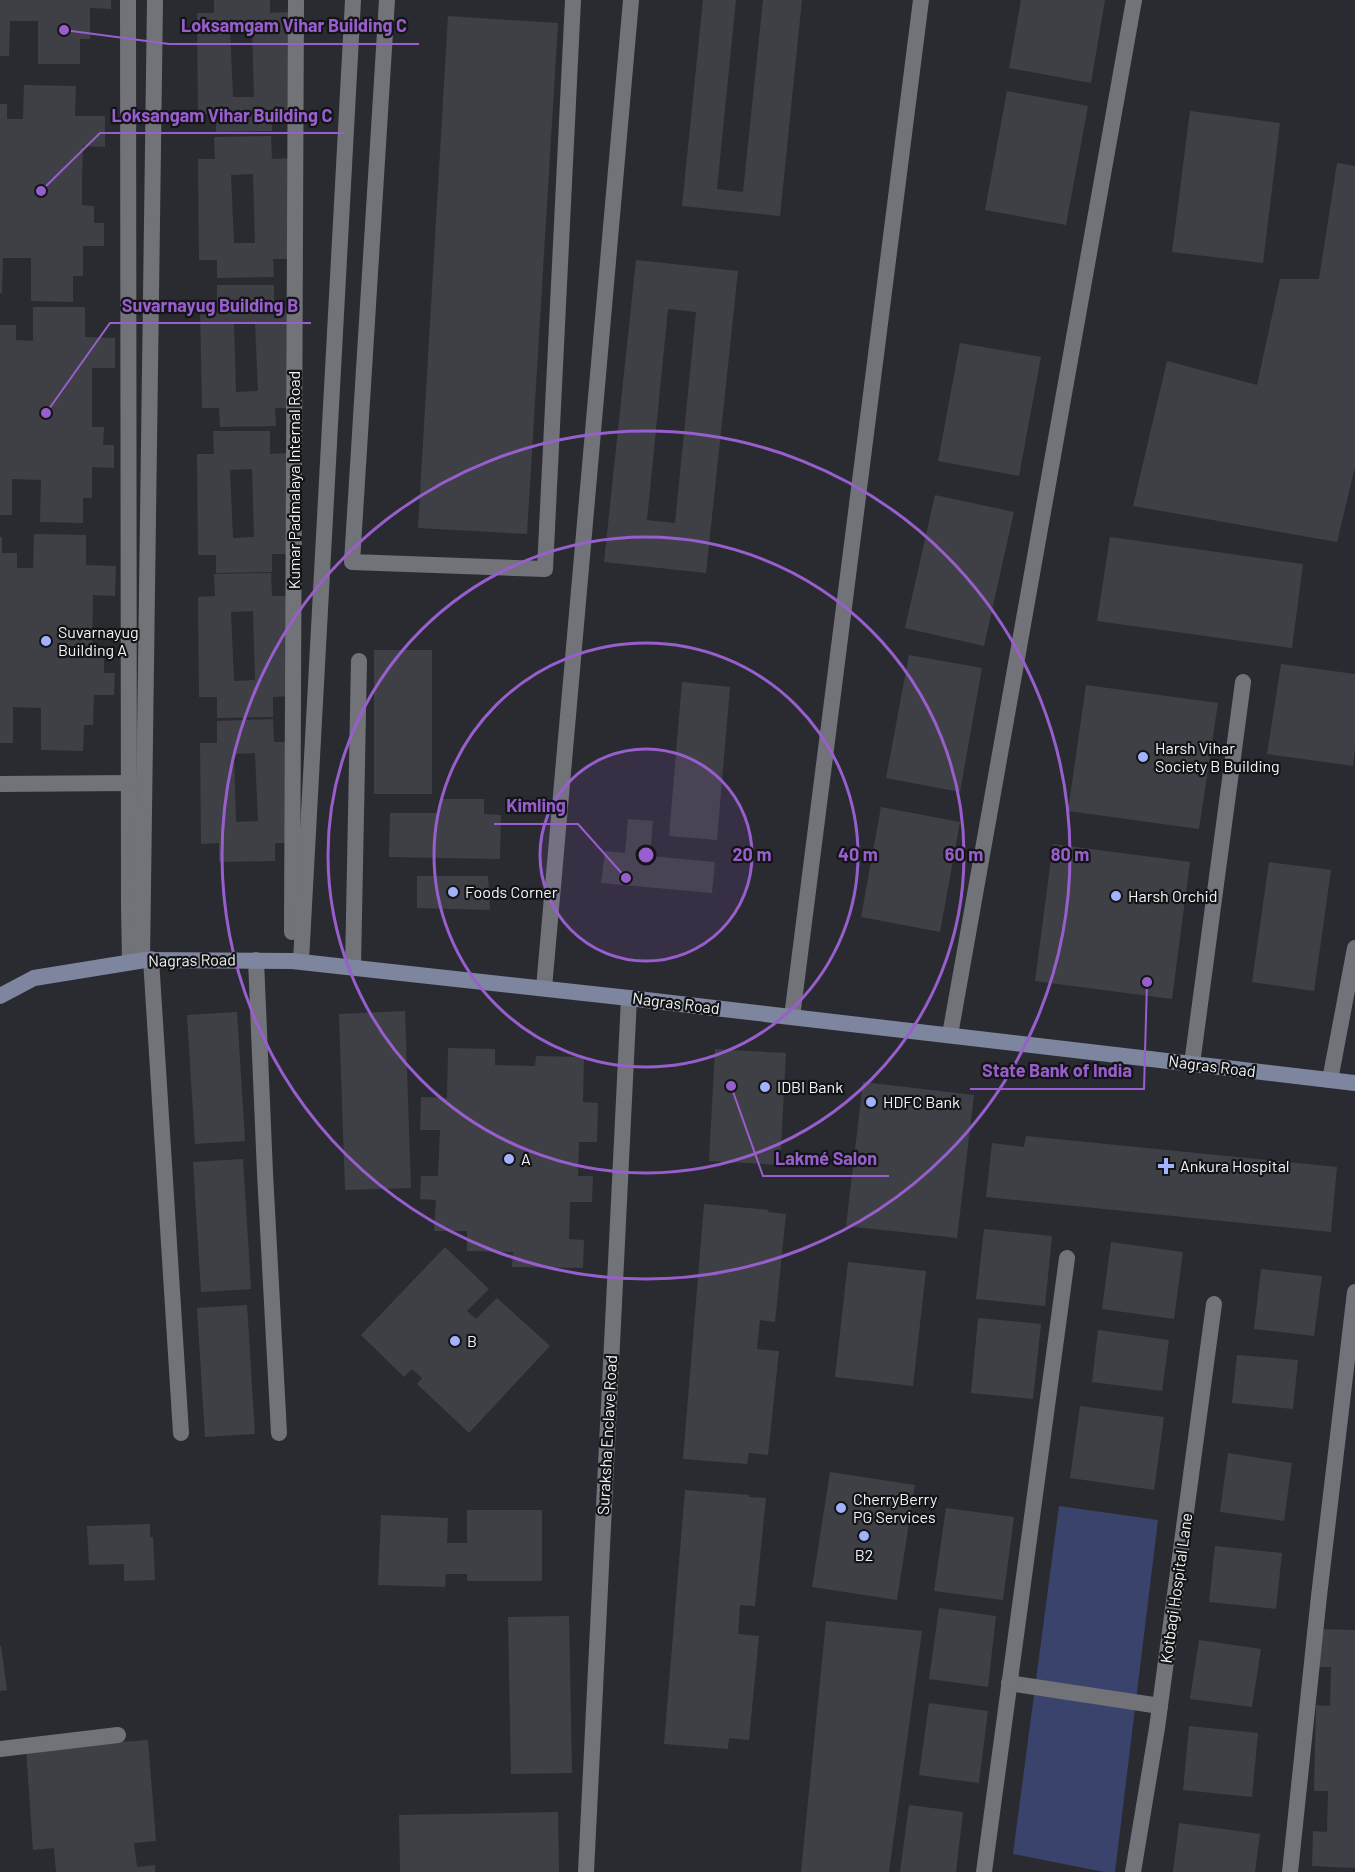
<svg xmlns="http://www.w3.org/2000/svg" width="1355" height="1872" viewBox="0 0 1355 1872" font-family="Barlow,sans-serif">
	<style>
		.green { fill: #3a436c }
		.building { fill: #3f4046; fill-rule: evenodd }
		.lines { fill: none; stroke-linecap: round; stroke-linejoin: round }
		.service { stroke: #717379; stroke-width: 16 }
		.minor { stroke: #717379; stroke-width: 16 }
		.secondary { stroke: #7e859e; stroke-width: 16 }
		.ring { fill: none; stroke: #995ecd; stroke-width: 3 }
		.poi-dot { fill: #a1b3fd; stroke: #131416; stroke-width: 2 }
		.labels { text-anchor: middle; stroke-width: 4.5; stroke-linejoin: round; paint-order: stroke }
		.street-label { font-size: 16px; fill: #f3f4f7; stroke: #131416 }
		.poi-label { font-size: 16px; fill: #f3f4f7; stroke: #131416; text-anchor: start }
		.centre { fill: #995ecd; stroke: #131416; stroke-width: 3 }
		.ring-label { font-size: 18px; text-anchor: middle; font-weight: bold; fill: #995ecd; stroke: #131416; stroke-width: 4.5; stroke-linejoin: round; paint-order: stroke }
		.leader { fill: none; stroke: #995ecd; stroke-width: 2 }
		.callout-dot { fill: #995ecd; stroke: #131416; stroke-width: 2 }
		.callout-label { font-size: 18px; text-anchor: middle; font-weight: bold; fill: #995ecd; stroke: #131416; stroke-width: 4.5; stroke-linejoin: round; paint-order: stroke }
	</style>
	<rect width="100%" height="100%" fill="#2a2b31"/>
	<path class="green" d="M 1059,1506 L 1158,1520 L 1115,1872 L 1104,1872 L 1013,1854 Z"/>
	<g class="building">
		<path d="M 0,0 L 111,0 L 111,9 L 90,8 L 90,39 L 80,39 L 80,64 L 38,64 L 38,21 L 10,21 L 9,56 L 0,56 Z"/>
		<path d="M 214,0 L 270,0 L 270,13 L 289,12 L 291,113 L 272,113 L 272,131 L 216,132 L 216,114 L 198,114 L 197,13 L 214,13 ZM 252,28 L 254,97 L 233,97 L 230,29 Z"/>
		<path d="M 703,0 L 736,0 L 717,189 L 743,192 L 763,0 L 802,0 L 780,216 L 682,206 Z"/>
		<path d="M 1021,0 L 1105,0 L 1091,83 L 1009,68 Z"/>
		<path d="M 448,16 L 558,23 L 527,534 L 418,528 Z"/>
		<path d="M 24,85 L 76,86 L 75,116 L 105,116 L 105,147 L 83,146 L 82,178 L 82,205 L 94,206 L 94,223 L 104,223 L 104,246 L 83,246 L 83,276 L 73,276 L 73,302 L 31,301 L 31,258 L 3,258 L 2,293 L 0,293 L 0,104 L 7,104 L 7,119 L 23,119 Z"/>
		<path d="M 1007,91 L 1088,106 L 1066,225 L 985,210 Z"/>
		<path d="M 1190,111 L 1280,123 L 1263,263 L 1172,252 Z"/>
		<path d="M 271,136 L 272,159 L 291,158 L 292,259 L 273,259 L 274,277 L 217,278 L 217,260 L 199,260 L 198,159 L 215,159 L 214,137 ZM 253,174 L 255,243 L 234,243 L 231,175 Z"/>
		<path d="M 1337,163 L 1355,166 L 1355,467 L 1337,542 L 1133,506 L 1167,361 L 1257,385 L 1280,279 L 1319,279 Z"/>
		<path d="M 636,260 L 738,271 L 706,573 L 604,562 ZM 668,309 L 696,312 L 675,523 L 647,520 Z"/>
		<path d="M 217,285 L 274,285 L 274,307 L 293,307 L 294,408 L 275,408 L 276,426 L 220,427 L 219,408 L 202,408 L 200,308 L 217,308 ZM 255,323 L 258,391 L 236,392 L 234,324 Z"/>
		<path d="M 33,307 L 85,307 L 85,337 L 115,338 L 115,368 L 92,368 L 92,427 L 104,427 L 103,445 L 114,445 L 114,468 L 92,467 L 92,498 L 83,498 L 83,523 L 40,522 L 41,480 L 12,479 L 12,515 L 0,515 L 0,325 L 16,325 L 16,340 L 33,341 Z"/>
		<path d="M 960,343 L 1041,357 L 1019,476 L 938,461 Z"/>
		<path d="M 213,431 L 270,431 L 270,454 L 289,453 L 291,554 L 272,554 L 272,572 L 216,573 L 216,555 L 198,555 L 197,454 L 214,454 ZM 252,469 L 254,537 L 233,538 L 230,470 Z"/>
		<path d="M 935,495 L 1014,512 L 984,646 L 905,628 Z"/>
		<path d="M 34,534 L 86,535 L 86,565 L 116,566 L 115,596 L 93,595 L 92,655 L 104,655 L 104,673 L 115,673 L 114,695 L 94,695 L 93,725 L 84,725 L 83,751 L 41,750 L 41,708 L 13,707 L 13,743 L 0,743 L 0,537 L 2,537 L 2,553 L 17,553 L 17,568 L 33,568 Z"/>
		<path d="M 1110,537 L 1303,564 L 1292,648 L 1097,621 Z"/>
		<path d="M 271,573 L 272,596 L 291,596 L 292,696 L 273,697 L 273,717 L 217,718 L 217,697 L 199,697 L 198,597 L 215,596 L 214,574 ZM 253,611 L 255,680 L 234,681 L 231,612 Z"/>
		<rect x="374" y="650" width="58" height="144"/>
		<path d="M 909,655 L 982,668 L 960,792 L 886,778 Z"/>
		<path d="M 1281,664 L 1355,674 L 1355,749 L 1353,766 L 1267,754 Z"/>
		<path d="M 682,682 L 730,687 L 717,840 L 669,836 Z"/>
		<path d="M 1086,685 L 1218,703 L 1199,829 L 1068,811 Z"/>
		<path d="M 273,719 L 274,742 L 292,742 L 293,843 L 275,843 L 275,861 L 219,862 L 219,843 L 201,844 L 200,743 L 217,743 L 217,721 ZM 255,753 L 258,821 L 236,822 L 234,754 Z"/>
		<path d="M 440,799 L 484,799 L 484,814 L 501,815 L 500,859 L 389,857 L 390,813 L 440,813 Z"/>
		<path d="M 881,807 L 960,822 L 940,932 L 861,917 Z"/>
		<path d="M 628,819 L 653,821 L 650,856 L 715,862 L 712,893 L 601,883 L 605,851 L 625,853 Z"/>
		<path d="M 1053,844 L 1190,862 L 1172,999 L 1035,981 Z"/>
		<path d="M 1269,862 L 1331,870 L 1314,991 L 1252,982 Z"/>
		<path d="M 417,876 L 488,876 L 490,910 L 417,908 Z"/>
		<path d="M 405,1011 L 411,1188 L 345,1190 L 339,1014 Z"/>
		<path d="M 237,1012 L 245,1141 L 195,1144 L 187,1015 Z"/>
		<path d="M 448,1048 L 495,1049 L 495,1065 L 535,1066 L 536,1056 L 584,1057 L 583,1102 L 598,1103 L 597,1142 L 579,1142 L 578,1176 L 593,1176 L 592,1202 L 570,1202 L 569,1239 L 584,1240 L 583,1268 L 512,1267 L 513,1252 L 467,1251 L 467,1231 L 434,1231 L 436,1200 L 420,1199 L 421,1176 L 438,1176 L 440,1130 L 420,1130 L 421,1097 L 447,1098 Z"/>
		<path d="M 715,1049 L 786,1053 L 780,1165 L 709,1161 Z"/>
		<path d="M 863,1082 L 974,1095 L 957,1238 L 846,1226 Z"/>
		<path d="M 1026,1136 L 1337,1167 L 1331,1232 L 986,1197 L 992,1143 L 1024,1147 Z"/>
		<path d="M 243,1159 L 251,1289 L 201,1292 L 193,1162 Z"/>
		<path d="M 704,1204 L 769,1210 L 768,1212 L 786,1214 L 775,1322 L 760,1320 L 757,1349 L 779,1351 L 768,1455 L 749,1453 L 747,1464 L 683,1459 Z"/>
		<path d="M 984,1229 L 1052,1236 L 1045,1306 L 976,1299 Z"/>
		<path d="M 1111,1242 L 1183,1252 L 1174,1319 L 1102,1309 Z"/>
		<path d="M 445,1247 L 489,1289 L 467,1311 L 476,1319 L 497,1298 L 550,1346 L 469,1433 L 417,1384 L 422,1378 L 412,1369 L 404,1377 L 361,1335 Z"/>
		<path d="M 848,1262 L 926,1271 L 913,1386 L 835,1377 Z"/>
		<path d="M 1261,1269 L 1322,1276 L 1314,1336 L 1254,1329 Z"/>
		<path d="M 247,1305 L 255,1434 L 205,1437 L 197,1308 Z"/>
		<path d="M 978,1318 L 1041,1324 L 1033,1399 L 971,1393 Z"/>
		<path d="M 1098,1330 L 1169,1340 L 1162,1391 L 1092,1382 Z"/>
		<path d="M 1237,1355 L 1298,1360 L 1293,1409 L 1232,1403 Z"/>
		<path d="M 1080,1406 L 1164,1417 L 1154,1490 L 1070,1478 Z"/>
		<path d="M 1228,1453 L 1292,1463 L 1284,1521 L 1220,1512 Z"/>
		<path d="M 830,1472 L 915,1485 L 897,1600 L 812,1587 Z"/>
		<path d="M 685,1490 L 749,1495 L 749,1497 L 766,1498 L 755,1606 L 740,1605 L 738,1634 L 759,1636 L 749,1740 L 729,1738 L 728,1749 L 664,1744 Z"/>
		<path d="M 946,1508 L 1014,1517 L 1003,1600 L 934,1591 Z"/>
		<path d="M 467,1510 L 542,1510 L 542,1581 L 467,1581 L 467,1574 L 446,1574 L 445,1587 L 378,1585 L 381,1515 L 448,1518 L 447,1543 L 467,1543 Z"/>
		<path d="M 150,1524 L 150,1537 L 153,1537 L 155,1580 L 124,1581 L 124,1564 L 89,1565 L 87,1526 Z"/>
		<path d="M 1215,1546 L 1282,1553 L 1276,1609 L 1209,1602 Z"/>
		<path d="M 939,1608 L 996,1616 L 988,1687 L 929,1679 Z"/>
		<path d="M 569,1616 L 572,1773 L 511,1774 L 508,1617 Z"/>
		<path d="M 826,1621 L 922,1631 L 889,1872 L 801,1872 Z"/>
		<path d="M 1318,1629 L 1355,1630 L 1355,1868 L 1312,1866 L 1313,1831 L 1327,1832 L 1328,1791 L 1314,1791 L 1316,1705 L 1330,1706 L 1331,1667 L 1317,1667 Z"/>
		<path d="M 1199,1640 L 1261,1649 L 1252,1707 L 1190,1699 Z"/>
		<path d="M 0,1646 L 1,1646 L 7,1690 L 0,1691 Z"/>
		<path d="M 929,1703 L 988,1711 L 979,1783 L 919,1775 Z"/>
		<path d="M 1189,1726 L 1258,1733 L 1252,1797 L 1183,1790 Z"/>
		<path d="M 148,1740 L 156,1841 L 134,1843 L 137,1867 L 155,1865 L 155,1872 L 56,1872 L 54,1848 L 33,1850 L 26,1749 Z"/>
		<path d="M 909,1805 L 963,1812 L 956,1872 L 900,1872 Z"/>
		<path d="M 558,1812 L 559,1872 L 400,1872 L 399,1815 Z"/>
		<path d="M 1179,1823 L 1260,1834 L 1255,1872 L 1173,1872 Z"/>
	</g>
	<g class="lines">
		<g class="service">
			<path d="M 353,967 L 359,661"/>
			<path d="M 792,1017 L 921,0"/>
			<path d="M 1009,1683 L 1160,1706"/>
			<path d="M 0,1749 L 118,1735"/>
			<path d="M 984,1872 L 1067,1258"/>
			<path d="M 1133,1872 L 1157,1728 L 1214,1304"/>
		</g>
		<g class="minor">
			<path d="M 128,0 L 129,906 L 130,962"/>
			<path d="M 387,0 L 352,562 L 545,569 L 573,0"/>
			<path d="M 0,784 L 130,783"/>
			<path d="M 292,932 L 296,0"/>
			<path d="M 151,959 L 181,1433"/>
			<path d="M 142,960 L 155,0"/>
			<path d="M 256,960 L 265,1173 L 279,1433"/>
			<path d="M 301,961 L 353,0"/>
			<path d="M 544,988 L 631,0"/>
			<path d="M 950,1035 L 1134,0"/>
			<path d="M 1192,1064 L 1243,682"/>
			<path d="M 1330,1080 L 1355,948"/>
			<path d="M 586,1872 L 629,998"/>
			<path d="M 1290,1872 L 1319,1596 L 1355,1292"/>
		</g>
		<path class="secondary" d="M 0,996 L 34,978 L 145,960 L 292,961 L 629,998 L 1355,1083"/>
	</g>
	<circle cx="646" cy="855" r="106" fill="#995ecd" fill-opacity=".12"/>
	<g class="ring">
		<circle cx="646" cy="855" r="106"/>
		<circle cx="646" cy="855" r="212"/>
		<circle cx="646" cy="855" r="318"/>
		<circle cx="646" cy="855" r="424"/>
	</g>
	<g class="poi-dot">
		<circle cx="46" cy="641" r="6"/>
		<circle cx="1143" cy="757" r="6"/>
		<circle cx="453" cy="892" r="6"/>
		<circle cx="1116" cy="896" r="6"/>
		<circle cx="765" cy="1087" r="6"/>
		<circle cx="871" cy="1102" r="6"/>
		<circle cx="509" cy="1159" r="6"/>
		<path d="M1163 1157h6v6h6v6h-6v6h-6v-6h-6v-6h6z"/>
		<circle cx="455" cy="1341" r="6"/>
		<circle cx="841" cy="1508" r="6"/>
		<circle cx="864" cy="1536" r="6"/>
	</g>
	<g class="labels">
		<g class="street-label">
			<text transform="translate(294 480) rotate(-90)" y="6">Kumar Padmalaya Internal Road</text>
			<text transform="translate(192 960) rotate(-1)" y="6">Nagras Road</text>
			<text transform="translate(676 1003) rotate(7)" y="6">Nagras Road</text>
			<text transform="translate(1212 1066) rotate(7)" y="6">Nagras Road</text>
			<text transform="translate(607 1435) rotate(-87)" y="6">Suraksha Enclave Road</text>
			<text transform="translate(1176 1588) rotate(-82)" y="6">Kotbagi Hospital Lane</text>
		</g>
		<g class="poi-label">
			<text x="58" y="638">Suvarnayug<tspan x="58" dy="18">Building A</tspan></text>
			<text x="1155" y="754">Harsh Vihar<tspan x="1155" dy="18">Society B Building</tspan></text>
			<text x="465" y="898">Foods Corner</text>
			<text x="1128" y="902">Harsh Orchid</text>
			<text x="777" y="1093">IDBI Bank</text>
			<text x="883" y="1108">HDFC Bank</text>
			<text x="521" y="1165">A</text>
			<text x="1180" y="1172">Ankura Hospital</text>
			<text x="467" y="1347">B</text>
			<text x="853" y="1505">CherryBerry<tspan x="853" dy="18">PG Services</tspan></text>
			<text x="864" y="1561" text-anchor="middle">B2</text>
		</g>
	</g>
	<circle cx="646" cy="855" r="9" class="centre"/>
	<g class="ring-label">
		<text x="752" y="861">20 m</text>
		<text x="858" y="861">40 m</text>
		<text x="964" y="861">60 m</text>
		<text x="1070" y="861">80 m</text>
	</g>
	<path class="leader" d="M64 30L169 44H419M41 191L100 133H344M46 413L110 323H311M626 878L578 824H494M1147 982L1144 1089H970M731 1086L763 1176H889"/>
	<g class="callout-dot">
		<circle cx="64" cy="30" r="6"/>
		<circle cx="41" cy="191" r="6"/>
		<circle cx="46" cy="413" r="6"/>
		<circle cx="626" cy="878" r="6"/>
		<circle cx="1147" cy="982" r="6"/>
		<circle cx="731" cy="1086" r="6"/>
	</g>
	<g class="callout-label">
		<text x="294" y="32">Loksamgam Vihar Building C</text>
		<text x="222" y="122">Loksangam Vihar Building C</text>
		<text x="210" y="312">Suvarnayug Building B</text>
		<text x="536" y="812">Kimling</text>
		<text x="1057" y="1077">State Bank of India</text>
		<text x="826" y="1165">Lakmé Salon</text>
	</g>
</svg>
